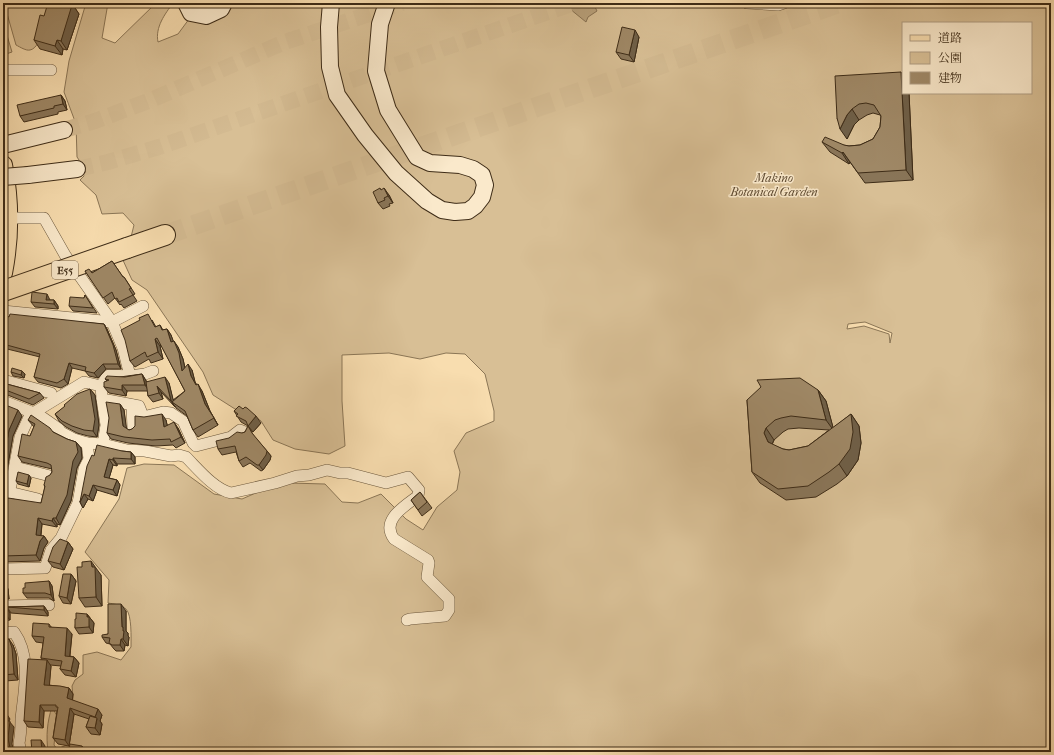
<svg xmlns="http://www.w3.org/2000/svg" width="1054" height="755" viewBox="0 0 1054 755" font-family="'IM FELL French Canon','Noto Serif JP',serif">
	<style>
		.green { fill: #d8bf95; stroke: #8b7656; fill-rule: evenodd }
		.water { fill: #b9a17b; stroke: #887253 }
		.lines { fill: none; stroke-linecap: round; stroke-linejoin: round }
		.secondary-tunnel { stroke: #d3ba91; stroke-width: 16; stroke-dasharray: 16 8; stroke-linecap: butt }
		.motorway-tunnel { stroke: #d3ba91; stroke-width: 20; stroke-dasharray: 20 10; stroke-linecap: butt }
		.minor-casing { stroke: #6c583d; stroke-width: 12 }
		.secondary-casing { stroke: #3e2c17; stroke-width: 18 }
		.primary-casing { stroke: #3e2c17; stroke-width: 20 }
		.motorway-casing { stroke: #3e2c17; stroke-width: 22 }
		.minor { stroke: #fae9cb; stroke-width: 11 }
		.secondary { stroke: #fae9cb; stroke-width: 16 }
		.primary { stroke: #f8ddaf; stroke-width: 18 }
		.motorway { stroke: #f8ddaf; stroke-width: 20 }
		.secondary-bridge-casing { stroke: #3e2c17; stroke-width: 18; stroke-linecap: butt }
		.motorway-bridge-casing { stroke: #3e2c17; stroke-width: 22; stroke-linecap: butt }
		.secondary-bridge { stroke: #fae9cb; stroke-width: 16 }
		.motorway-bridge { stroke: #f8ddaf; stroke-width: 20 }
		.wall { fill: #897558; stroke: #3e2c17; fill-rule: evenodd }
		.shaded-wall { fill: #6f5f47; stroke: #3e2c17 }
		.building { fill: #9f8866; stroke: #3e2c17 }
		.labels { text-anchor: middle; stroke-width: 3; stroke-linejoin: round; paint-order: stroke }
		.shield { fill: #fae9cb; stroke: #76654d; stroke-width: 1 }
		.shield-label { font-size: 11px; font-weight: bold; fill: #3e2c17 }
		.park-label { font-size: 12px; font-style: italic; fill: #5d4930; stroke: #fae9cb }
	</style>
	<rect width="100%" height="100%" fill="#f8ddaf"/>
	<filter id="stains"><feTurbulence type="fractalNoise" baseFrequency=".005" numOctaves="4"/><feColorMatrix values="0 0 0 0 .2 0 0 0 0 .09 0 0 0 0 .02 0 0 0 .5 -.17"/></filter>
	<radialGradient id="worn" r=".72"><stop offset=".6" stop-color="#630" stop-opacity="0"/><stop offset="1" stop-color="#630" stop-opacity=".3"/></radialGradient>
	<g class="green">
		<path d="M 4,3 L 51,3 C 48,13 42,48 30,50 C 26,51 20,47 16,45 Z"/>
		<path d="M 86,3 L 108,3 L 102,38 L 115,43 L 156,3 L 173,3 C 165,14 155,27 158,42 L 178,34 L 192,15 L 191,3 L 1051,3 L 1051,752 L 48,752 C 46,736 47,722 52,707 L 57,716 L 54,745 L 57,749 L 69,744 L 73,722 L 69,712 L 72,706 L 73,697 L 72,686 L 75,680 L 83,674 L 83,655 L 97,652 L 121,660 L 131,647 C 131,638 132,615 126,609 C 122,605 114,604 108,603 L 109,580 L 85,552 L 119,499 L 127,468 L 144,464 L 174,465 L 214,494 L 242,499 L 265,489 L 289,483 L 325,484 L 342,502 L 358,503 L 381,494 L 406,519 L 423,530 L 437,507 L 457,490 L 460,472 L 454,451 L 466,433 L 494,421 L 494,411 L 485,374 L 465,354 L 446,353 L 420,359 L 389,353 L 342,355 L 342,401 L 345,446 L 329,454 L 295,449 L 273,440 L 261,421 L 251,413 L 235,409 L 213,395 L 203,372 L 147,290 L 132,280 L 122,258 L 130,241 L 134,225 L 123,213 L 102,214 L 96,195 L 80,180 L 84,176 L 85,169 L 77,157 L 76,124 L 64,92 L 69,61 ZM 903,23 L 1031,23 L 1031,93 L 903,93 ZM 865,322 L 892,333 L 890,343 L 889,334 L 864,326 L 847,329 L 848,324 Z"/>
		<path d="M 3,22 L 12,52 L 3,55 Z"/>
	</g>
	<path class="water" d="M 572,3 L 593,3 L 597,11 L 588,17 L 586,22 L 570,9 Z"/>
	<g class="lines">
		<g class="secondary-tunnel">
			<path d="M 64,130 L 95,121 L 151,100 L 285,42 L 402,3"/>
			<path d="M 77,169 L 108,162 L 159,147 L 574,3"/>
		</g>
		<path class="motorway-tunnel" d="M 165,235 L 839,3"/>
		<g class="minor-casing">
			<g id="minor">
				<path d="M 747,3 L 778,5 L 784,3"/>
				<path d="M 3,70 L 51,70"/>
				<path d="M 3,311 L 112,322 L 143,306"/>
				<path d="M 130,376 L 145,374 L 153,371"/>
				<path d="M 3,380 L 51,393"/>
				<path d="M 101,386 L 102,399 L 139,406 L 143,416 L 147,416 L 163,412 L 171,413 L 183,421 L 193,443 L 196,446 L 231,437 L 240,430 L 245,432"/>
				<path d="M 102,399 L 106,425 L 103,444"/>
				<path d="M 3,401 L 39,415 L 59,429 L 61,432 L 74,439 L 87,443 L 103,444 L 127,450 L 145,451 L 171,456 L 179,455 L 186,457 C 198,469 214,489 231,493 L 275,483 L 297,476 L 309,475 L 327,470 L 340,473 L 348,473 L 386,483 L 408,477 L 419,490 L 418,496 C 405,506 380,520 394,539 L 428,560 L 429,563 L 427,577 L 449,599 L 449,610 L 445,616 L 410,619 L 407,620"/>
				<path d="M 132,405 L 133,429"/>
				<path d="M 15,467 L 50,476"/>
				<path d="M 9,492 L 38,499"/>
				<path d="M 3,511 L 11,485 L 20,437 L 30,415 L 84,382 L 101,386 L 106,378 L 109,375 L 130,376 L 123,348 L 112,322 L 65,255 L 44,218 L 17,218 L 9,220"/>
				<path d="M 3,569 L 45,568 L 51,550 L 61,538 L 78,503 L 84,469 L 89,459 L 87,443"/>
				<path d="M 3,606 L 49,605"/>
				<path d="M 3,633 L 14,632 C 32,657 24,690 21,719 C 21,727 21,735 19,743 L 21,752"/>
			</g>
		</g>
		<g class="secondary-casing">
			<g id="secondary">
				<path d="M 186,3 L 191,13 L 206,16 L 221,9 L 224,3"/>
				<path d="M 331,3 L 329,27 L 330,67 L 337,95 L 365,135 L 396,173 L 427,201 L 442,210 L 455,212 L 468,211 L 475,206 L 482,197 L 485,185 L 482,175 L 473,169 L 460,165 L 430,163 L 417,157 L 388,110 L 376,71 L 380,24 L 387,3"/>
				<path d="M 3,145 L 64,130"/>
				<path d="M 28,175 L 77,169"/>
			</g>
		</g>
		<g class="primary-casing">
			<path id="primary" d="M 3,165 C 10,201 10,237 3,273"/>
		</g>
		<g class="motorway-casing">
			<path id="motorway" d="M 127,248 L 165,235"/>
		</g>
		<use href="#minor" class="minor"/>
		<use href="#secondary" class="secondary"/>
		<use href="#primary" class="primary"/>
		<use href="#motorway" class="motorway"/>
		<g class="secondary-bridge-casing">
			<path id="secondary-bridge" d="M 3,177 L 28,175"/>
		</g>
		<g class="motorway-bridge-casing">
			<path id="motorway-bridge" d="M 3,291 L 127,248"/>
		</g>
		<use href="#secondary-bridge" class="secondary-bridge"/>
		<use href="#motorway-bridge" class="motorway-bridge"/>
	</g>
	<g class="wall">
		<path d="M 75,8 L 79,14 L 67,50 L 63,49 L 62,55 L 40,49 L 34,40 L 44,16 Z"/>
		<path d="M 639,37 L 634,62 L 621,59 L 616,52 Z"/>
		<path d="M 901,72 L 903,76 L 903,93 L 909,93 L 913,180 L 865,183 L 850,162 L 849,164 L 830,152 L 822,142 L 849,146 L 860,145 L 873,139 L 880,127 L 881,116 L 880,115 L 873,113 L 867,115 L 859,120 L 854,125 L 847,139 L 837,118 Z"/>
		<path d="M 61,95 L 65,101 L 67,110 L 58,112 L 58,114 L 24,122 L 20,116 Z"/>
		<path d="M 382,190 L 389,195 L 393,203 L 389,204 L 390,206 L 383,209 L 378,203 Z"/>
		<path d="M 112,261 L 123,277 L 124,277 L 128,283 L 135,294 L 133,295 L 137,301 L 124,308 L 121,304 L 120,305 L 115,298 L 108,304 L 85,271 L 92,273 Z"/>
		<path d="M 85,295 L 97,313 L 73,311 L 69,306 L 84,298 Z"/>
		<path d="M 50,300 L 54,300 L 58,306 L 58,309 L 35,307 L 31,302 Z"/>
		<path d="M 3,315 L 9,317 L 104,324 L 107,329 L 116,350 L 121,369 L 106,369 L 98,378 L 89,376 L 85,371 L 72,368 L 68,384 L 61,388 L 38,382 L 34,377 L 40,357 L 3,348 Z"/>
		<path d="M 152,320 L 156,327 L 160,325 L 163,330 L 167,329 L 171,335 L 173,341 L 178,347 L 183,359 L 185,368 L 192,370 L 195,382 L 197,385 L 202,391 L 210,411 L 218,425 L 198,437 L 193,430 L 187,416 L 176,408 L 175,406 L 175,407 L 161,392 L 163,399 L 153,402 L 148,396 L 148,391 L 127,391 L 126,396 L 109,393 L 104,387 L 107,381 L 105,379 L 142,374 L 147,382 L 169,383 L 173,400 L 185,391 L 161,345 L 160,346 L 163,359 L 151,363 L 149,359 L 135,367 L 130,361 Z"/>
		<path d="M 22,371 L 25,374 L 24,378 L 13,376 L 11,372 Z"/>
		<path d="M 3,383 L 40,393 L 44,398 L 33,405 L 5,394 L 3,394 Z"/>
		<path d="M 90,389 L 95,395 L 99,425 L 97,437 L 88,436 L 77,433 L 66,427 L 59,421 L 55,414 Z"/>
		<path d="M 818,390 L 826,401 L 833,428 L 851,414 L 859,426 L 861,443 L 858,460 L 847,476 L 837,484 L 816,497 L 786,500 L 760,483 L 752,472 L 747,400 ZM 799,428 L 829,430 L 808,446 L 789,450 L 783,449 L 772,445 L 774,440 L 783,432 L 788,429 Z"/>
		<path d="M 3,404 L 22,416 L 13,436 L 7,470 L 3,469 Z"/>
		<path d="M 120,404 L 124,410 L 126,429 L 129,430 L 166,420 L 167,425 L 178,428 L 185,443 L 176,448 L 173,445 L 156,446 L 128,443 L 111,439 L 107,433 Z"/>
		<path d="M 234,411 L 261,423 L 253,432 L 248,426 L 254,436 L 267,451 L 271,456 L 270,460 L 263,470 L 261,471 L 250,463 L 243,467 L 239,461 L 236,452 L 222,455 L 218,449 L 229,438 L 245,432 L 248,426 L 241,422 Z"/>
		<path d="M 28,420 L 53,432 L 67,439 L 76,442 L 81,448 L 82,458 L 77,468 L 71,501 L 60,525 L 57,524 L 57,527 L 42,524 L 41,536 L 44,536 L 48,542 L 44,548 L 40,561 L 3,562 L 3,541 L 5,527 L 3,527 L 3,510 L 41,503 L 45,487 L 44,485 L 52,472 L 52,469 L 22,462 L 18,456 L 30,436 L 34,427 Z"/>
		<path d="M 122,451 L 131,452 L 135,457 L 135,464 L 117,464 L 117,466 L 113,465 L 109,478 L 117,480 L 120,485 L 117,496 L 97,490 L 93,501 L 88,499 L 83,508 L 80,502 L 94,456 Z"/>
		<path d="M 31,478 L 29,487 L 18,484 L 16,481 Z"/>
		<path d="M 420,492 L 432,508 L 422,516 L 411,500 Z"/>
		<path d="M 68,542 L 73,549 L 64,570 L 53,567 L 48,561 Z"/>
		<path d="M 94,567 L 101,575 L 102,606 L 85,607 L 79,598 Z"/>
		<path d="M 71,574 L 76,581 L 71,604 L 63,603 L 59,596 Z"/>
		<path d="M 3,580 L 8,589 L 9,599 L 3,600 Z"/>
		<path d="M 49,581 L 52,586 L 54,601 L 49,598 L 27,598 L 23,593 L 25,588 Z"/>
		<path d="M 44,606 L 48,612 L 48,616 L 11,613 L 7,607 Z"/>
		<path d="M 3,607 L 6,607 L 10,613 L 10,620 L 3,621 Z"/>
		<path d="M 126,611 L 126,631 L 128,633 L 128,636 L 129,637 L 128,646 L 125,645 L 124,651 L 116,651 L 114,649 L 110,644 L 106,643 L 102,637 L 108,634 Z"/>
		<path d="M 87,614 L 94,623 L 93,633 L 79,634 L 75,628 L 76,619 Z"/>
		<path d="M 49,624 L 51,627 L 72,634 L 70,656 L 74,657 L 79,663 L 76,677 L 65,675 L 60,669 L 61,666 L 50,665 L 51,666 L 49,685 L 69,688 L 73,694 L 72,700 L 102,715 L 100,721 L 102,724 L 100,735 L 91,734 L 86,727 L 89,719 L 74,714 L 69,746 L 58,744 L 53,738 L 57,711 L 44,711 L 43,728 L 28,727 L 24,721 L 42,660 L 41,658 L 43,643 L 36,642 L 32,636 Z"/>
		<path d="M 3,641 L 13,645 L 16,654 L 18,680 L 5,681 L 3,695 Z"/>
	</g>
	<g class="shaded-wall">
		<path d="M 68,3 L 76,3 L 75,8 L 79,14 L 67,50 L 61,41 Z"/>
		<path d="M 635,30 L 639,37 L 634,62 L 629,55 Z"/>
		<path d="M 57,40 L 63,49 L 62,55 L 55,46 Z"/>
		<path d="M 901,72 L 903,76 L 903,93 L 909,93 L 913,180 L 906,170 Z"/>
		<path d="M 61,95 L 65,101 L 67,110 L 63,104 Z"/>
		<path d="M 852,109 L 859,120 L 854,125 L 847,139 L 840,129 L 847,115 Z"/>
		<path d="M 843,152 L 850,162 L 849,164 L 842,153 Z"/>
		<path d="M 384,188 L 389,195 L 393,203 L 388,196 Z"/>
		<path d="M 47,294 L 50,300 L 50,303 L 46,300 Z"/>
		<path d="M 54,300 L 58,306 L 58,309 L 54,304 Z"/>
		<path d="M 104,324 L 107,329 L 116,350 L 121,369 L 118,364 Z"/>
		<path d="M 167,329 L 171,335 L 176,348 L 171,342 Z"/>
		<path d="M 155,339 L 160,346 L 163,359 L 158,352 Z"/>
		<path d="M 174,341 L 178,347 L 183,359 L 187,378 L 182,371 Z"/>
		<path d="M 69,363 L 72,368 L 68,384 L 64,379 Z"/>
		<path d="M 103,364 L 106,369 L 98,378 L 94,373 Z"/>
		<path d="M 188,364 L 192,370 L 195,382 L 200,392 L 196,385 L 191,376 Z"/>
		<path d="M 22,371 L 25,374 L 24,378 L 21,375 Z"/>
		<path d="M 142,374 L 146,381 L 149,391 L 145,385 Z"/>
		<path d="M 165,377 L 169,383 L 174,403 L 172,402 L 175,407 L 171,401 Z"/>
		<path d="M 198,384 L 202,391 L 210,411 L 218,425 L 205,404 Z"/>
		<path d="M 122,385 L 127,391 L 126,396 L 122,390 Z"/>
		<path d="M 157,386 L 161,392 L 163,399 L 159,393 Z"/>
		<path d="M 90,389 L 95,395 L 99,425 L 97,437 L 93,431 Z"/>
		<path d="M 818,390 L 826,401 L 834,431 L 826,420 Z"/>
		<path d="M 120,404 L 124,410 L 127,432 L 123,426 Z"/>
		<path d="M 18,410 L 22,416 L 13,436 L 7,470 L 3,464 L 9,430 Z"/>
		<path d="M 162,414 L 166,420 L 169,433 L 164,427 Z"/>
		<path d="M 851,414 L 859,426 L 861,443 L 858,460 L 847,476 L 839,464 Z"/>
		<path d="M 256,416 L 261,423 L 253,432 L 248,426 Z"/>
		<path d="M 174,422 L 178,428 L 185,443 L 181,437 Z"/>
		<path d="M 766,428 L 774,440 L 772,444 L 768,442 L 764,433 Z"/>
		<path d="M 76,442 L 81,448 L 82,458 L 77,468 L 71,501 L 60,525 L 56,518 Z"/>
		<path d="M 267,451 L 271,456 L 270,460 L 263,470 L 259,465 Z"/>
		<path d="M 131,452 L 135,457 L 135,464 L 131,459 Z"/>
		<path d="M 113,458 L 117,464 L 117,466 L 113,460 Z"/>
		<path d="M 109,459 L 113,465 L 108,482 L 104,477 Z"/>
		<path d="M 29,475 L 31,478 L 29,487 L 27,484 Z"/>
		<path d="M 117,480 L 120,485 L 117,496 L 113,490 Z"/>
		<path d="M 93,485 L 97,490 L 93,501 L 89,496 Z"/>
		<path d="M 84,494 L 88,499 L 83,508 L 80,502 Z"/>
		<path d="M 38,518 L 42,524 L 40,541 L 36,535 Z"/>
		<path d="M 53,518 L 57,524 L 57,527 L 52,521 Z"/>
		<path d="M 44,536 L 48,542 L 44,548 L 40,561 L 36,555 L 40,541 Z"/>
		<path d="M 68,542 L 73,549 L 64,570 L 60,564 Z"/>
		<path d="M 91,561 L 101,575 L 102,606 L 96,597 L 92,567 Z"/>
		<path d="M 71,574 L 76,581 L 71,604 L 67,598 Z"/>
		<path d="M 3,580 L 8,589 L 9,599 L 5,593 Z"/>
		<path d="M 49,581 L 52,586 L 54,601 L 51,595 Z"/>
		<path d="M 121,604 L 126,611 L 126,631 L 128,633 L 128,636 L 129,637 L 128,646 L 123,639 L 122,627 Z"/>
		<path d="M 44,606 L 48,612 L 48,616 L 44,610 Z"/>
		<path d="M 6,607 L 10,613 L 10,620 L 5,614 Z"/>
		<path d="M 87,614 L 94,623 L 93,633 L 89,627 Z"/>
		<path d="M 67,628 L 72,634 L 69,662 L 65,656 Z"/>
		<path d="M 9,639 L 13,645 L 16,654 L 18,680 L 14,674 Z"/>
		<path d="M 121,639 L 125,645 L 124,651 L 120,645 Z"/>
		<path d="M 74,657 L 79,663 L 76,677 L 71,671 Z"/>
		<path d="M 47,660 L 51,666 L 49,691 L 44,685 Z"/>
		<path d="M 3,678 L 5,681 L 3,695 Z"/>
		<path d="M 69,688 L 73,694 L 72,704 L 67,698 Z"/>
		<path d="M 40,705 L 44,711 L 43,728 L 39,722 Z"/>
		<path d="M 70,708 L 74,714 L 69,746 L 65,740 Z"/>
		<path d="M 98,709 L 102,715 L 100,721 L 102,724 L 100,735 L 95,728 L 97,719 L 95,717 Z"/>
		<path d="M 6,713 L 10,719 L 9,721 L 14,727 L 12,744 L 14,752 L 10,752 L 5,718 Z"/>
		<path d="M 41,740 L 45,746 L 45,752 L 42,752 Z"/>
		<path d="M 82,746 L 86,752 L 81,752 Z"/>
	</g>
	<g class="building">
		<path d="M 48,3 L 68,3 L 72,5 L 61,41 L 57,40 L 55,46 L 34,40 L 40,15 L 44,16 Z"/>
		<path d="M 622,27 L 635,30 L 629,55 L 616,52 Z"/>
		<path d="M 901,72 L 906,170 L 858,173 L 843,152 L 842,153 L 822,142 L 825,137 L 844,145 L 849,146 L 860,145 L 873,139 L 880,127 L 881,116 L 874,105 L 866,103 L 859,104 L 852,109 L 847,115 L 840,129 L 837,118 L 835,76 Z"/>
		<path d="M 61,95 L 63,104 L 54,106 L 54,108 L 20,116 L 17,105 Z"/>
		<path d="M 380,188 L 381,190 L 384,188 L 388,196 L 384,198 L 385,200 L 378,203 L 373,192 Z"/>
		<path d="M 112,261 L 123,277 L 124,277 L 131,288 L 129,289 L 133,295 L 119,302 L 117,298 L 115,299 L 112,292 L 103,298 L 85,271 L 89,269 L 92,273 Z"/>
		<path d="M 32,292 L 47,294 L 46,300 L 54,300 L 54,304 L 31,302 Z"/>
		<path d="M 85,295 L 93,308 L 69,306 L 70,297 L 84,298 Z"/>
		<path d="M 10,314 L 104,324 L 113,345 L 118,364 L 103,364 L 94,373 L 85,371 L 86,367 L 69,363 L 64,379 L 57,383 L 34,377 L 40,354 L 3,344 L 3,315 L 9,317 Z"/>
		<path d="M 148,314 L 155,327 L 160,325 L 162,330 L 167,329 L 171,342 L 174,341 L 179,353 L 182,371 L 188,364 L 191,376 L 196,385 L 198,384 L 205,404 L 214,418 L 193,430 L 185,411 L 172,402 L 185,391 L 157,338 L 155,339 L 158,352 L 147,357 L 145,352 L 130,361 L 125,340 L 121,330 L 140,320 L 139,318 Z"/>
		<path d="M 12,368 L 22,371 L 21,375 L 11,372 Z"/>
		<path d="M 142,374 L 145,385 L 122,385 L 122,390 L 104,387 L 104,382 L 109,380 L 105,379 L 107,376 L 125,377 Z"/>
		<path d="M 165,377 L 171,401 L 157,386 L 159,393 L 148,396 L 146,382 Z"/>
		<path d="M 800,378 L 818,390 L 826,420 L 791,416 L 781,418 L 775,420 L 766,428 L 764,433 L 768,442 L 783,449 L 789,450 L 808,446 L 851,414 L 853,432 L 850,449 L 839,464 L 829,472 L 808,486 L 778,489 L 752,472 L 747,400 L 761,387 L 757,380 Z"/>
		<path d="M 3,383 L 40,393 L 29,399 L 3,389 Z"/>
		<path d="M 90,389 L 95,419 L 93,431 L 84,430 L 72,426 L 62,421 L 55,414 L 65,406 L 64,405 L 77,394 Z"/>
		<path d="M 106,402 L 120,404 L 123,426 L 129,430 L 132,429 L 135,426 L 135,416 L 144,417 L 162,414 L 164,427 L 174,422 L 181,437 L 171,442 L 170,439 L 152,440 L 124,437 L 107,433 L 109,418 Z"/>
		<path d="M 3,404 L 18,410 L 9,430 L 3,463 Z"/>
		<path d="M 239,406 L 243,409 L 245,407 L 247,408 L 256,416 L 248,426 L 246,421 L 236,416 L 238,414 L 234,411 Z"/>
		<path d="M 31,415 L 50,428 L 53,432 L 67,439 L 76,442 L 78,452 L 73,461 L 67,495 L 56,518 L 53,518 L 52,521 L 38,518 L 36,535 L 44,536 L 40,541 L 36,555 L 3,556 L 3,541 L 5,522 L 3,522 L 3,510 L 4,510 L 8,498 L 41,503 L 45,486 L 44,485 L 46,477 L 50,475 L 52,472 L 51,465 L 47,463 L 18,456 L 22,434 L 30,436 L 35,424 L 28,420 Z"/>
		<path d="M 248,426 L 252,433 L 267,451 L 266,455 L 259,465 L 257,465 L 246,457 L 239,461 L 235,446 L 218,449 L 216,441 L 229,438 L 237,432 L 242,433 L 245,432 Z"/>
		<path d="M 97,445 L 122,451 L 131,452 L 131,459 L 113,458 L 113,460 L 109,459 L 104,477 L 117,480 L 113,490 L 93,485 L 89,496 L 84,494 L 80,502 L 87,466 L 92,455 L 94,456 Z"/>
		<path d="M 18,472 L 29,475 L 27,484 L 16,481 Z"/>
		<path d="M 420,492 L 427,502 L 418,510 L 411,500 Z"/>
		<path d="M 60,539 L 68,542 L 60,564 L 48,561 L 53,547 Z"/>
		<path d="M 91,561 L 92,567 L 95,567 L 96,597 L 79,598 L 77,567 L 82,567 L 82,562 Z"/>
		<path d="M 63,574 L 71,574 L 67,598 L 59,596 Z"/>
		<path d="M 49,581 L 51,595 L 45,593 L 23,593 L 23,588 L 25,588 L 25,583 Z"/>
		<path d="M 3,583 L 4,583 L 5,593 L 3,593 Z"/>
		<path d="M 108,604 L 121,604 L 122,627 L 123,627 L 123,631 L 124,631 L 123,639 L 121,639 L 120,645 L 112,645 L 109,643 L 110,638 L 102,637 L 102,635 L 108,634 Z"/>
		<path d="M 44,606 L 44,610 L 7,607 Z"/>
		<path d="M 3,607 L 6,607 L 5,614 L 3,614 Z"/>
		<path d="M 76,613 L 87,614 L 87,617 L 89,617 L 89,627 L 75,628 L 75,619 L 76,619 Z"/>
		<path d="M 33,623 L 49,624 L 49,627 L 67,628 L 65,656 L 74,657 L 71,671 L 60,669 L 62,661 L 41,658 L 44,637 L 32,636 Z"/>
		<path d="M 9,639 L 12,648 L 14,674 L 3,675 L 3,641 Z"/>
		<path d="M 28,659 L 47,660 L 44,685 L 60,686 L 69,688 L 67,698 L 98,709 L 95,717 L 70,708 L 65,740 L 53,738 L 58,707 L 56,707 L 56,705 L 40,705 L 39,722 L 24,721 Z"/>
		<path d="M 3,713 L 6,713 L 5,718 L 8,718 L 7,721 L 10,721 L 8,738 L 10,748 L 9,752 L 11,752 L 3,752 Z"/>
		<path d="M 90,716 L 97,718 L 95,728 L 86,727 Z"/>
		<path d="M 31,740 L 41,740 L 42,752 L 32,752 Z"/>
		<path d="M 70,744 L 82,746 L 81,752 L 68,752 Z"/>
	</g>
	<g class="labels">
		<rect class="shield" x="52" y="261" width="26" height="18" rx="3"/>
		<g class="shield-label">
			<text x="65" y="274">E55</text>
		</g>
		<g class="park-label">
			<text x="774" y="182">Makino<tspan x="774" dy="14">Botanical Garden</tspan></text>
		</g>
	</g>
	<rect width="1054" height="755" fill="none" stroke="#f8ddaf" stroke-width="16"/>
	<rect x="4" y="4" width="1046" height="747" fill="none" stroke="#3e2c17" stroke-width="2"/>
	<rect x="8" y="8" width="1038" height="739" fill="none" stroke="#3e2c17"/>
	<rect x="902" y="22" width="130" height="72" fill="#fae9cb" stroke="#af9d83"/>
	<rect x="910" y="35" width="20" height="6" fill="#f8ddaf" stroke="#af9d83"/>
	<text x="938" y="42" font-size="12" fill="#3e2c17">道路</text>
	<rect x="910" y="52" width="20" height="12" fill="#d8bf95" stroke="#af9d83"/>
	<text x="938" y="62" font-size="12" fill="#3e2c17">公園</text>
	<rect x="910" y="72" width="20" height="12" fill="#9f8866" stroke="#af9d83"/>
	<text x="938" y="82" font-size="12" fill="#3e2c17">建物</text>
	<rect width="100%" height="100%" filter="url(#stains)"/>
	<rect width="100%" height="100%" fill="url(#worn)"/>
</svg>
